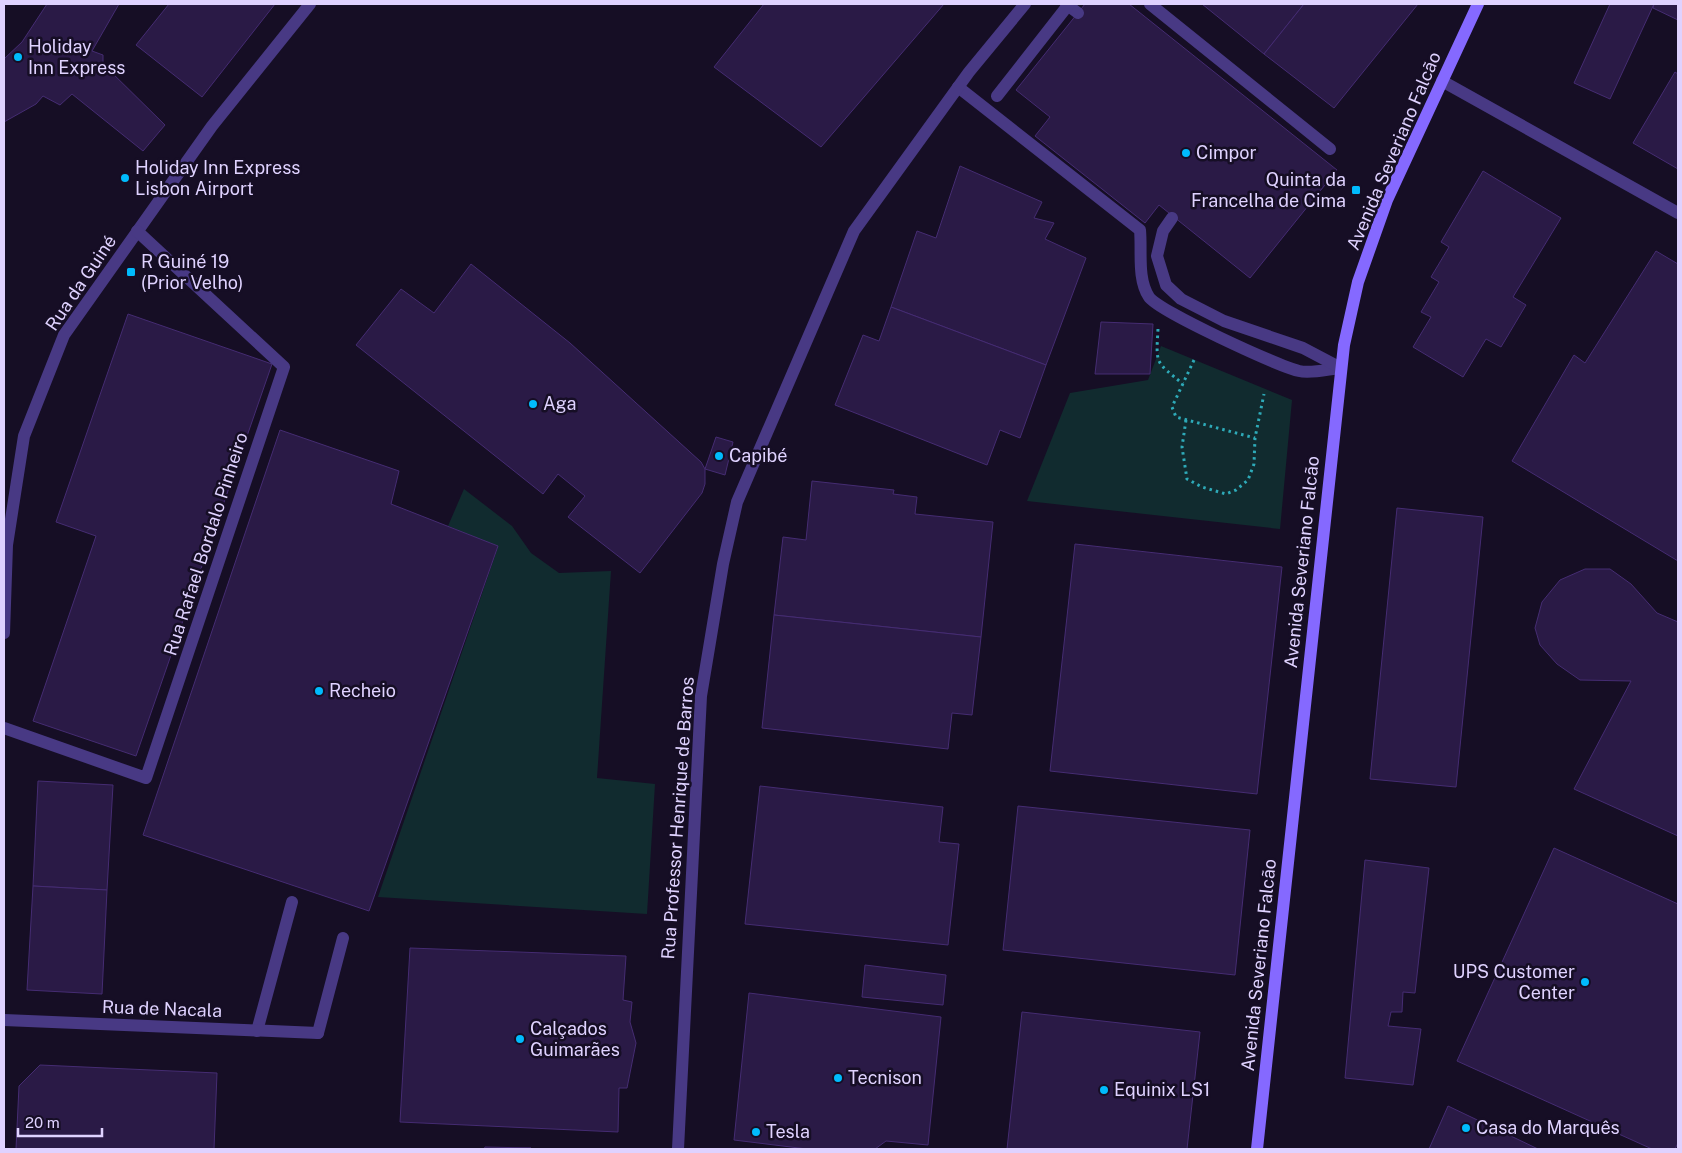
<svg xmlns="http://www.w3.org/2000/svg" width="1682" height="1153" viewBox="0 0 1682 1153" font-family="'Public Sans',sans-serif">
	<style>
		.green { fill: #112b2f }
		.building { fill: #2a1a46; stroke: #452c72 }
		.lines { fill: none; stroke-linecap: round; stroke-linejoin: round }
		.path { stroke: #2eaab8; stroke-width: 3; stroke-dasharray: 2.5 4; stroke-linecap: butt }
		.lane { stroke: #483984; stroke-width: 12 }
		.street { stroke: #483984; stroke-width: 12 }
		.secondary { stroke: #8569ff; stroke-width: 12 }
		.poi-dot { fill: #00bbfd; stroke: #160e25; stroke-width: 2 }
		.labels { text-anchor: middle; stroke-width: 5; stroke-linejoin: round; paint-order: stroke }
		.poi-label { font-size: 18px; fill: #dfd2ff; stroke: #160e25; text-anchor: start }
		.street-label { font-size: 18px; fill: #dfd2ff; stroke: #160e25 }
	</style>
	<rect width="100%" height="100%" fill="#160e25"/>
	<g class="green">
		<path d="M 1161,346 L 1292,400 L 1280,529 L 1027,501 L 1070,393 L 1148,380 Z"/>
		<path d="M 464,489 L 512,526 L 531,553 L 559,573 L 611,571 L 597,778 L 655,784 L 647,914 L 378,897 L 498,547 L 448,526 Z"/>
	</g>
	<g class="building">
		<path d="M 47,4 L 119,4 L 92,51 L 103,55 L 103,64 L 165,125 L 143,151 L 72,94 L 60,105 L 43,96 L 36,104 L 4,122 L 4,59 L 22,42 Z"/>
		<path d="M 169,4 L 275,4 L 202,97 L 136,45 Z"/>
		<path d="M 764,4 L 944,4 L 821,147 L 714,67 Z"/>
		<path d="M 1085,4 L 1129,4 L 1337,170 L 1250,278 L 1159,205 L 1145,223 L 1035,136 L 1050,117 L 1016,90 Z"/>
		<path d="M 1202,4 L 1304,4 L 1264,54 Z"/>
		<path d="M 1304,4 L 1418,4 L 1334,108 L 1264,54 Z"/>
		<path d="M 1610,4 L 1654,4 L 1610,99 L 1574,83 Z"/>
		<path d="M 1654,4 L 1678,4 L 1678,20 L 1653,8 Z"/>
		<path d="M 1675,72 L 1678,74 L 1678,169 L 1633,143 Z"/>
		<path d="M 960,166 L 1042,202 L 1034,218 L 1054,223 L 1045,239 L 1086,258 L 1046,365 L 891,307 L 917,231 L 936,238 Z"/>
		<path d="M 1483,171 L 1561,218 L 1513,297 L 1526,305 L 1501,347 L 1486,339 L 1463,377 L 1413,347 L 1431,317 L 1421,312 L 1439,282 L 1431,277 L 1449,247 L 1441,242 Z"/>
		<path d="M 1656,251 L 1678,264 L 1678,561 L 1512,461 L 1574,355 L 1585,363 Z"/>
		<path d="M 471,264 L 570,343 L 701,462 L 705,469 L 705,484 L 702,493 L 640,573 L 568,517 L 585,496 L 558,474 L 543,494 L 356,345 L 401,289 L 434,313 Z"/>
		<path d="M 891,307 L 1046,365 L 1020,438 L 1000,430 L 987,465 L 835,405 L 863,335 L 879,341 Z"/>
		<path d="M 128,314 L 272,364 L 136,756 L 33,721 L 96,536 L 56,522 Z"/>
		<path d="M 1101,322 L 1153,324 L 1150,374 L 1095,374 Z"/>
		<path d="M 280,430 L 399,471 L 391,504 L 498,546 L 369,911 L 143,835 Z"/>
		<path d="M 716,437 L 733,442 L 725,475 L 705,469 Z"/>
		<path d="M 812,481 L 894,490 L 893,494 L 917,497 L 915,514 L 993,522 L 981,637 L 774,615 L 783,537 L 806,540 Z"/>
		<path d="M 1397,508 L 1483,517 L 1456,787 L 1370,779 Z"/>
		<path d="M 1075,544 L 1282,567 L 1257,794 L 1050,771 Z"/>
		<path d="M 1585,569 L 1610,569 L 1631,584 L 1657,613 L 1678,622 L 1678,836 L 1574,789 L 1631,681 L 1580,680 L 1557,664 L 1540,645 L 1535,628 L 1542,602 L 1560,580 Z"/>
		<path d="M 774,615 L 981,637 L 972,715 L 952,713 L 948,749 L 762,728 Z"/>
		<path d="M 38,781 L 113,785 L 107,890 L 33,886 Z"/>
		<path d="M 760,786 L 943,807 L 939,842 L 959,844 L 948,945 L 745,924 Z"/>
		<path d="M 1018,806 L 1250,830 L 1235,975 L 1003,950 Z"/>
		<path d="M 1554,848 L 1678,904 L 1678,1143 L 1675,1149 L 1652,1149 L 1457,1061 Z"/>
		<path d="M 1365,860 L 1429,868 L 1415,993 L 1403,992 L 1402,1012 L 1391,1012 L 1388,1026 L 1421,1029 L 1413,1085 L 1345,1078 Z"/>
		<path d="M 33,886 L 107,890 L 102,994 L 27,990 Z"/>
		<path d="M 410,948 L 626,956 L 623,1000 L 632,1002 L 630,1022 L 636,1043 L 627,1088 L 619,1088 L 618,1132 L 400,1122 Z"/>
		<path d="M 865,965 L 946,975 L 943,1005 L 862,997 Z"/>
		<path d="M 749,993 L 941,1017 L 928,1145 L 886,1141 L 875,1149 L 807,1149 L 734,1140 Z"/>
		<path d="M 1022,1012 L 1200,1032 L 1187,1149 L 1007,1149 Z"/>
		<path d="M 40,1065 L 217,1073 L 214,1149 L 16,1149 L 19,1086 Z"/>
		<path d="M 1448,1106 L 1538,1149 L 1429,1149 Z"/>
		<path d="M 485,1147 L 531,1148 L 484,1149 Z"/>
	</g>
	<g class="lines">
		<g class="path">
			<path d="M 1158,329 C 1156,365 1155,361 1183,384"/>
			<path d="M 1194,360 L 1172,407 L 1176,417 L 1255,438"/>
			<path d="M 1186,420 L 1182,447 L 1187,479 L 1202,487 L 1226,494 L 1236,490 L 1248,480 L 1254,464 L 1255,438 L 1264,394"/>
		</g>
		<g class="lane">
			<path d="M 1066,4 L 1078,13"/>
			<path d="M 1150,4 L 1330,149"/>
			<path d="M 958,87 L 1140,230 C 1142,251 1137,279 1149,297 C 1158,311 1278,366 1299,371 C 1311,374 1329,369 1341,368"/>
			<path d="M 997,96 L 1069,4"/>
			<path d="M 1172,218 L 1163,231 L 1157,256 L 1166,285 L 1181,299 L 1224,321 L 1303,348 L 1341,368"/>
			<path d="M 257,1031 L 292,902"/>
			<path d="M 318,1033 L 343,938"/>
		</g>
		<g class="street">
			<path d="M 1442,81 L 1678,213"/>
			<path d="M 4,633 L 7,545 L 24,436 L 64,335 L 212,126 L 310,4"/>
			<path d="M 4,728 L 146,778 L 284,367 L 137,231"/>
			<path d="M 4,1020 L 318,1033"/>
			<path d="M 678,1149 L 701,696 L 723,564 L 737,502 L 854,231 L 969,72 L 1025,4"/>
		</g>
		<path class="secondary" d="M 1257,1149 L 1344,345 L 1358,282 L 1387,200 L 1478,4"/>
	</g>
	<g class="poi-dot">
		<circle cx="18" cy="57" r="5"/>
		<circle cx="1186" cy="153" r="5"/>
		<circle cx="125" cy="178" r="5"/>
		<rect x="1351" y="185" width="10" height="10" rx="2.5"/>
		<rect x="126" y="267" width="10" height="10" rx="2.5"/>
		<circle cx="533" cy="404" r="5"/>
		<circle cx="719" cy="456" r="5"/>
		<circle cx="319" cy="691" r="5"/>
		<circle cx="1585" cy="982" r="5"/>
		<circle cx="520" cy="1039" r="5"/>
		<circle cx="838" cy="1078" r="5"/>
		<circle cx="1104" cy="1090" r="5"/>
		<circle cx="1466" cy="1128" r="5"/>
		<circle cx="756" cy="1132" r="5"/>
	</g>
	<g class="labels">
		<g class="poi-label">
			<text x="28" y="53">Holiday<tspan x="28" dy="21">Inn Express</tspan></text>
			<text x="1196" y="159">Cimpor</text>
			<text x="135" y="174">Holiday Inn Express<tspan x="135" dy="21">Lisbon Airport</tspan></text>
			<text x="1346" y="186" text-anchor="end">Quinta da<tspan x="1346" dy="21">Francelha de Cima</tspan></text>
			<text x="141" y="268">R Guiné 19<tspan x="141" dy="21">(Prior Velho)</tspan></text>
			<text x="543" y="410">Aga</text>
			<text x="729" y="462">Capibé</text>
			<text x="329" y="697">Recheio</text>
			<text x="1575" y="978" text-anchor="end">UPS Customer<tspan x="1575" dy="21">Center</tspan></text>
			<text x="530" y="1035">Calçados<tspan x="530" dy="21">Guimarães</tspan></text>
			<text x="848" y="1084">Tecnison</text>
			<text x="1114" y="1096">Equinix LS1</text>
			<text x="1476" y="1134">Casa do Marquês</text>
			<text x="766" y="1138">Tesla</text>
		</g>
		<g class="street-label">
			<text transform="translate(1394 151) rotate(-67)" y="6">Avenida Severiano Falcão</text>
			<text transform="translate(81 283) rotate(-56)" y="6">Rua da Guiné</text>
			<text transform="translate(206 544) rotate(-72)" y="6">Rua Rafael Bordalo Pinheiro</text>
			<text transform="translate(1302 562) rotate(-84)" y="6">Avenida Severiano Falcão</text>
			<text transform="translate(678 818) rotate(-86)" y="6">Rua Professor Henrique de Barros</text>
			<text transform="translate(1259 965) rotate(-84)" y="6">Avenida Severiano Falcão</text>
			<text transform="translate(162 1009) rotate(2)" y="6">Rua de Nacala</text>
		</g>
	</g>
	<rect width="1682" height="1153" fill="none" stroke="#dfd2ff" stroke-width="10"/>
	<path d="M18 1128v8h84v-8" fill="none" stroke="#dfd2ff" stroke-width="2.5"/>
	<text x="25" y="1128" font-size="15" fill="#dfd2ff" stroke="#160e25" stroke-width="4" paint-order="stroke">20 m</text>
</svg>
